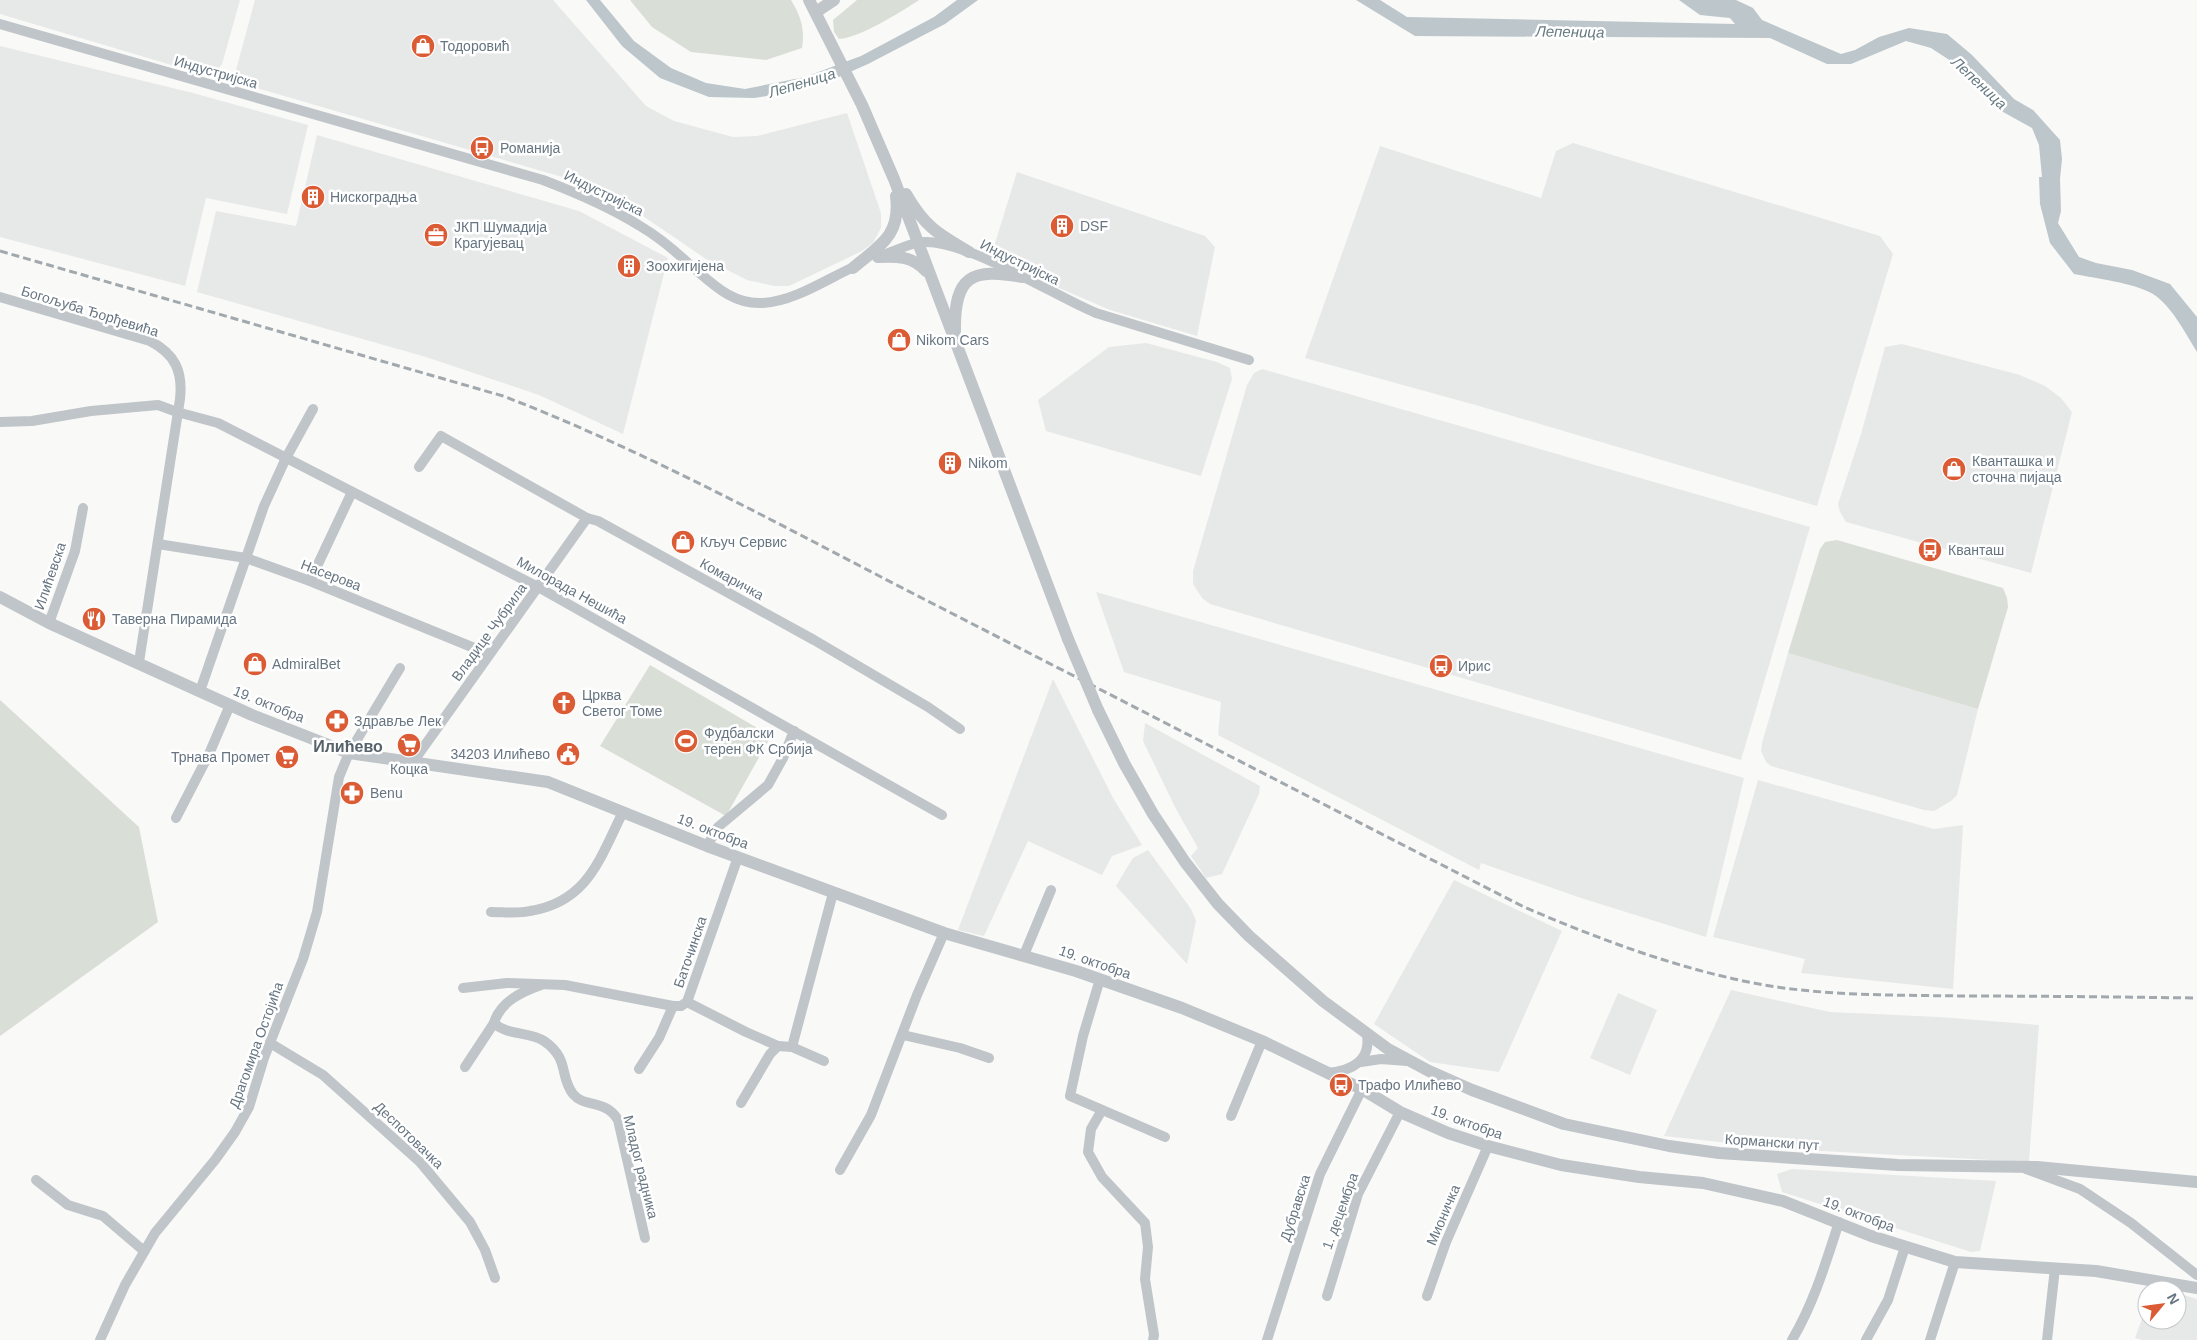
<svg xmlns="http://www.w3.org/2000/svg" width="2197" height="1340" viewBox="0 0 2197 1340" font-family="Helvetica,sans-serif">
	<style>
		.built { fill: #e7e8e8 }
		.green { fill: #d9ded6 }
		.water { fill: #bcc6cb }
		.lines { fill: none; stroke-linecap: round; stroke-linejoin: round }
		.minor { stroke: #c0c5c9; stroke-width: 10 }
		.tertiary { stroke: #c0c5c9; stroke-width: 12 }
		.rail { stroke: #a2a9ae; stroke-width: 3; stroke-dasharray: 8 4; stroke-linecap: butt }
		.tertiary-bridge { stroke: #c0c5c9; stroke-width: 12 }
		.labels { text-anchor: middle; stroke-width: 5; stroke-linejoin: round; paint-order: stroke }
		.poi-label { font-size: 14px; fill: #667581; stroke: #fff; text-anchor: start }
		.street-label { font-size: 14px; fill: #667581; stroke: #fff }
		.water-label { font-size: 15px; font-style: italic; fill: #667a81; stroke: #fff }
		.quarter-label { font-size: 16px; font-weight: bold; fill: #57636c; stroke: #fff }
	</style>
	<rect width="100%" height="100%" fill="#f9f9f7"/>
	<g class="built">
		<path d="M 0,0 L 240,0 L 222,64 L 216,72 L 205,75 L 0,14 Z"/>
		<path d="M 255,0 L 553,0 L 646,106 L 674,121 L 733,137 L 757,136 L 847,113 L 881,213 L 881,228 L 873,243 L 862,251 L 789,286 L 774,286 L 747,280 L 706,259 L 609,193 L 593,186 L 233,81 Z"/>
		<path d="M 0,46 L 193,93 L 308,125 L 287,214 L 206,198 L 185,286 L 0,237 Z"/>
		<path d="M 317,135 L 579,211 L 668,258 L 623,434 L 539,395 L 426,357 L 197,292 L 216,211 L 296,226 Z"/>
		<path d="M 1573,143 L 1880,236 L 1893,254 L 1817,506 L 1479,406 L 1305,358 L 1380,146 L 1541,198 L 1556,151 Z"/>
		<path d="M 1017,172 L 1205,236 L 1215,247 L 1197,336 L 1110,310 L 1057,287 L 992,253 Z"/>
		<path d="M 1146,343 L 1217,362 L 1230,368 L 1232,379 L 1201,476 L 1046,431 L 1038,400 L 1109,347 Z"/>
		<path d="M 1902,344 L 2020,375 L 2045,386 L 2061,398 L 2072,412 L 2031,573 L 1846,522 L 1840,512 L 1838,504 L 1861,434 L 1885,347 Z"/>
		<path d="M 1262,369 L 1810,527 L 1741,760 L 1210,604 L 1202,598 L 1193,584 L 1193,571 L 1247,385 L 1254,373 Z"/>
		<path d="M 1096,592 L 1744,778 L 1706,937 L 1581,898 L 1481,863 L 1479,870 L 1218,735 L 1221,702 L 1124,672 Z"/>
		<path d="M 1788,653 L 1978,709 L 1957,795 L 1951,801 L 1934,811 L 1924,810 L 1771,766 L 1766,762 L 1761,751 L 1762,743 Z"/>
		<path d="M 1053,679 L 1113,798 L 1142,845 L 1112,856 L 1102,875 L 1028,841 L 984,936 L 958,930 Z"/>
		<path d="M 1145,723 L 1260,786 L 1259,794 L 1222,874 L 1206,878 L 1191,856 L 1198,848 L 1176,809 L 1143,741 Z"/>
		<path d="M 1758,780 L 1934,829 L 1963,825 L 1953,989 L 1801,973 L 1805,959 L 1713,937 Z"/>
		<path d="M 1148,850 L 1191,909 L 1196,921 L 1187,964 L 1116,886 L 1133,858 Z"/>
		<path d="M 1454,880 L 1562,931 L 1499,1072 L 1430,1062 L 1374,1024 Z"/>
		<path d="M 1731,990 L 1830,1012 L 1939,1017 L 2039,1025 L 2029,1162 L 1784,1149 L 1664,1136 Z"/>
		<path d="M 1618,993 L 1657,1010 L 1630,1075 L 1590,1058 Z"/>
		<path d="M 1792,1169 L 1996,1181 L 1980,1251 L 1971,1252 L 1782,1192 L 1777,1174 Z"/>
		<path d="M 2184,1295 L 2197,1299 L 2197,1340 L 2142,1340 L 2135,1338 L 2147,1305 L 2147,1320 L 2177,1320 L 2177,1303 L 2181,1303 Z"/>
	</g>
	<g class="green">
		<path d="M 630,0 L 791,0 C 801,16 805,30 802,48 L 766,60 L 691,52 L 652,27 Z"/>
		<path d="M 857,0 L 919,0 C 901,12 859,38 839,39 L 834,32 L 833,20 Z"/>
		<path d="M 1837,540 L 2003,588 L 2007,598 L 2008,607 L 1978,709 L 1788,653 L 1820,549 L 1825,542 Z"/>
		<path d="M 650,665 L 771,736 L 726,816 L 600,746 Z"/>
		<path d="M 0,700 L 139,827 L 158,922 L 0,1036 Z"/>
	</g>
	<g class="water">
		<path d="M 586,0 L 600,0 L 634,41 L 671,68 L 706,83 L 745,89 L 805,77 L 861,56 L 934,17 L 957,0 L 978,0 L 945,24 L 868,64 L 832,80 L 793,92 L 754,98 L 709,97 L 660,78 L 622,46 Z"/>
		<path d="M 1356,0 L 1380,0 L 1407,17 L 1735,24 L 1730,18 L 1700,15 L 1679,0 L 1736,0 L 1753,8 L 1762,20 L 1841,54 L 1855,50 L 1879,37 L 1909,28 L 1947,34 L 1972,55 L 2014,99 L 2033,110 L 2060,140 L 2062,159 L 2060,179 L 2061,211 L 2058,223 L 2079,257 L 2096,263 L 2132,270 L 2170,284 L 2197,317 L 2197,352 C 2186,334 2171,305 2153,294 C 2135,283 2094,278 2074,274 L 2050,243 L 2040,204 L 2039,177 L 2042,177 L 2039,145 L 2032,128 L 1994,107 L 1957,65 L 1931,48 L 1906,41 L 1851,64 L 1827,64 L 1770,38 L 1415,36 Z"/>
	</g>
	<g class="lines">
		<g class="minor">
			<path d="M 0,24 L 543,180 C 577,193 610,207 640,226 C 657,236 673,249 688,263 C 711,282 731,305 763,303 C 796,301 828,278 858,265"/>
			<path d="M 883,255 C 894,251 905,246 916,243 C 957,233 1054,296 1096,313 L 1249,360"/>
			<path d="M 0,297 L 150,341 C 175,354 183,371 180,399 L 139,662"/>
			<path d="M 0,422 L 32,421 L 91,411 L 158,405 L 177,412 L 218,423 L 538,587 L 942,815"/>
			<path d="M 419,467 L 441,436 L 587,518 L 598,521 L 627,537 L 814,640 L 928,707 L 960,729"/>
			<path d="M 158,544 L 246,558 L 310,581 L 489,654"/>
			<path d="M 310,581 L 352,492"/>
			<path d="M 49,623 L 75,551 L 83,508"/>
			<path d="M 200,691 L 264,506 L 286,458 L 313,409"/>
			<path d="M 413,762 L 587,518"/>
			<path d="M 176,818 L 209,754 L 230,705"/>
			<path d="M 707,846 L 718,827 L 768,785 L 783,758 L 794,731"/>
			<path d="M 491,912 C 504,912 518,914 530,911 C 588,902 600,858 623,812"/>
			<path d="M 1024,955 L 1051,890"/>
			<path d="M 1100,979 L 1083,1036 L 1070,1096 L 1165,1137"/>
			<path d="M 541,985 C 521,992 500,1002 494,1023 C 507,1036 529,1031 544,1041 C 570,1059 559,1076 573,1094 C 584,1108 606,1099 618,1120 L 645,1238"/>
			<path d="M 463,988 L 507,983 L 565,985 L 673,1006"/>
			<path d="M 687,1002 L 746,1032 L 778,1046"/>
			<path d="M 903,1035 L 960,1048 L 989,1058"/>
			<path d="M 270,1043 L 323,1075 L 420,1162 L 470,1222 L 485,1250 L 495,1278"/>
			<path d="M 792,1047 L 824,1061"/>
			<path d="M 1361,1062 L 1381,1059 L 1407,1061"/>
			<path d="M 465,1067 L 494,1023"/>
			<path d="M 639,1069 L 659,1038 L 673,1006 L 681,1006 L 687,1002 L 738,857"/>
			<path d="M 1328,1073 C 1351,1071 1371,1061 1367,1035"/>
			<path d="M 741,1103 L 770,1054 L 778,1046 L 792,1047 L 833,893"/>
			<path d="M 1102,1110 L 1091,1129 L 1088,1152 L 1102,1177 L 1145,1223 L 1148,1247 L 1145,1279 L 1154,1335 L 1153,1340"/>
			<path d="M 1231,1116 L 1262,1041"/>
			<path d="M 2026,1169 L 2080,1189 L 2131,1223 L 2197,1275"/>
			<path d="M 840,1170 L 871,1115 L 917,995 L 944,933"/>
			<path d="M 36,1180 L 68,1205 L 103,1216 L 144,1251"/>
			<path d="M 1327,1296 L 1358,1194 L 1400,1112"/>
			<path d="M 1427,1296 L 1446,1242 L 1488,1146"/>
			<path d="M 100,1340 L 125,1285 L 155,1233 L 215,1160 L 235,1132 L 249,1107 L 264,1058 L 303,959 L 317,912 L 339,777 L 349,753 L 400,668"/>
			<path d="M 1267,1340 L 1320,1174 L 1362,1089"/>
			<path d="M 1792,1340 C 1814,1303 1826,1262 1839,1222"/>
			<path d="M 1866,1340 L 1888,1300 L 1905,1247"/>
			<path d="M 1930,1340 L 1955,1262"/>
			<path d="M 2047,1340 L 2055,1268"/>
		</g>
		<g class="tertiary">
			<path d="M 809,0 L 862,105 L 894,179 L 1068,639"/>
			<path d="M 816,12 L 834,0"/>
			<path d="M 906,194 C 924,226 938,234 969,252"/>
			<path d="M 878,257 C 897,256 912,256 926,271"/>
			<path d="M 853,268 C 880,245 901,236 896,196"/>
			<path d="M 955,331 C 954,275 972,268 1023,277"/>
			<path d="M 0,597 L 49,623 L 252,715 L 349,753 L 548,782 L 707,846 L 944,933 L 1076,971 L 1182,1008 L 1262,1041 L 1328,1073 L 1362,1089 L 1400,1112 L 1448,1133 L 1488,1146 L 1561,1165 L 1639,1177 L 1703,1183 L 1783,1201 L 1871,1236 L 1955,1262 L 2096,1271 L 2197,1288"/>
			<path d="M 1098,710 L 1124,763 L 1153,814 L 1185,862 L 1218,904 L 1249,936 L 1323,1001 L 1388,1049 L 1429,1071 L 1472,1090 L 1564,1124 L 1669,1146 L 1719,1153 L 1898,1165 L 2037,1167 L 2197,1182"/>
		</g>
		<path class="rail" d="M 0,251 L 503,396 C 646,451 780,525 916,595 C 1119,699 1321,803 1524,907 C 1601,940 1681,970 1764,985 C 1829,996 1897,995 1963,996 C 2041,996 2119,997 2197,998"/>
		<path class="tertiary-bridge" d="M 1068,639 L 1098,710"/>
	</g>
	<defs>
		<g id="shop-disc" transform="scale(1.25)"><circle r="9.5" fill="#db5b35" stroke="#fff"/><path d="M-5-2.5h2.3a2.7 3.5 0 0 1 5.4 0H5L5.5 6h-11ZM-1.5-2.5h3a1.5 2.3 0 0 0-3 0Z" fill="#fff"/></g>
		<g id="bus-disc" transform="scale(1.25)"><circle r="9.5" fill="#db5b35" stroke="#fff"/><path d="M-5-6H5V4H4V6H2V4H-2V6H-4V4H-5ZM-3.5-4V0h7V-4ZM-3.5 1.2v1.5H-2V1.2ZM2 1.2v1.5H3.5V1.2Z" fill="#fff"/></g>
		<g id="building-disc" transform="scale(1.25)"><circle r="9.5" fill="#db5b35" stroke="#fff"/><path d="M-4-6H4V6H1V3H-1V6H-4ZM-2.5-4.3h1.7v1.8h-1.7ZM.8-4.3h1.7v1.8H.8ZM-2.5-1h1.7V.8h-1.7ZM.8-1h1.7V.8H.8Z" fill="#fff"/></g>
		<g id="office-disc" transform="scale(1.25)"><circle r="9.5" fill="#db5b35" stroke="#fff"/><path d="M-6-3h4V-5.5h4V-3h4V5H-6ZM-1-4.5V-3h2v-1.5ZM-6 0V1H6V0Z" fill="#fff"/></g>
		<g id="restaurant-disc" transform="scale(1.25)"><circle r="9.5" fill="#db5b35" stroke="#fff"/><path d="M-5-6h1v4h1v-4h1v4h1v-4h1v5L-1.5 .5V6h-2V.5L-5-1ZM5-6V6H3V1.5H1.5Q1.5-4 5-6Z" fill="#fff"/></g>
		<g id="church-disc" transform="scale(1.25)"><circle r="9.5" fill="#db5b35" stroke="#fff"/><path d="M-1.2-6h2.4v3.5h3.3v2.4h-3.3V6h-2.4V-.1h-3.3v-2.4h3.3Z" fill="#fff"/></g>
		<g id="pharmacy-disc" transform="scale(1.25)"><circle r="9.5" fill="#db5b35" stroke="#fff"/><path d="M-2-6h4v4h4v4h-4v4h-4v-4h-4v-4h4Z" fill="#fff"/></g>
		<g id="stadium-disc" transform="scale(1.25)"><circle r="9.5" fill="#db5b35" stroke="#fff"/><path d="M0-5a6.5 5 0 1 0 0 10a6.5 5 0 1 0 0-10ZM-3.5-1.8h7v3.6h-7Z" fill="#fff"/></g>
		<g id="supermarket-disc" transform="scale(1.25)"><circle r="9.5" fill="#db5b35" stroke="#fff"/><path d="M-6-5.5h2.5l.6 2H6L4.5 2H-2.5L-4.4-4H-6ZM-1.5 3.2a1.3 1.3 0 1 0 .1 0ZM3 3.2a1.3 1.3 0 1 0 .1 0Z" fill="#fff"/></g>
		<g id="civic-disc" transform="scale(1.25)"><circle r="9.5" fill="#db5b35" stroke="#fff"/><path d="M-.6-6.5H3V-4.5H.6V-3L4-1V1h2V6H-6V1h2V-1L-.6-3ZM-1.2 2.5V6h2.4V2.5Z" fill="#fff"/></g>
	</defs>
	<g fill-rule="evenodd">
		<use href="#shop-disc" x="423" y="46"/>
		<use href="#bus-disc" x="482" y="148"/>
		<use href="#building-disc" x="313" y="197"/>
		<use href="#building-disc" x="1062" y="226"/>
		<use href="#office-disc" x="436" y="235"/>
		<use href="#building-disc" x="629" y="266"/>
		<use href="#shop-disc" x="899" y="340"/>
		<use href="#building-disc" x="950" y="463"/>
		<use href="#shop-disc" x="1954" y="469"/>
		<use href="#shop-disc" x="683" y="542"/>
		<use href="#bus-disc" x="1930" y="550"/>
		<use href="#restaurant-disc" x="94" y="619"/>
		<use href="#shop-disc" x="255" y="664"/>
		<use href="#bus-disc" x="1441" y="666"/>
		<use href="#church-disc" x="564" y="703"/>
		<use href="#pharmacy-disc" x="337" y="721"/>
		<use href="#stadium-disc" x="686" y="741"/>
		<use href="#supermarket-disc" x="409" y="745"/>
		<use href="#civic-disc" x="568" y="754"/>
		<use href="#supermarket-disc" x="287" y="757"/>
		<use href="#pharmacy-disc" x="352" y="793"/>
		<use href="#bus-disc" x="1341" y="1085"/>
	</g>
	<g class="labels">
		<g class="poi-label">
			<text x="440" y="51">Тодоровић</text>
			<text x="500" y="153">Романија</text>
			<text x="330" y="202">Нискоградња</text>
			<text x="1080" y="231">DSF</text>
			<text x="454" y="232">ЈКП Шумадија<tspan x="454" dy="16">Крагујевац</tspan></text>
			<text x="646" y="271">Зоохигијена</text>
			<text x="916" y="345">Nikom Cars</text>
			<text x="1972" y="466">Кванташка и<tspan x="1972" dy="16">сточна пијаца</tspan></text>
			<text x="968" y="468">Nikom</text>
			<text x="700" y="547">Кључ Сервис</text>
			<text x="1948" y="555">Кванташ</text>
			<text x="112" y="624">Таверна Пирамида</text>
			<text x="272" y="669">AdmiralBet</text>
			<text x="1458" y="671">Ирис</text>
			<text x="582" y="700">Црква<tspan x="582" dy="16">Светог Томе</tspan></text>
			<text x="354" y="726">Здравље Лек</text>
			<text x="704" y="738">Фудбалски<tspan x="704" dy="16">терен ФК Србија</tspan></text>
			<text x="550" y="759" text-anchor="end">34203 Илићево</text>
			<text x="270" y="762" text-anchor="end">Трнава Промет</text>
			<text x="409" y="774" text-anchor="middle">Коцка</text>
			<text x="370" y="798">Benu</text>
			<text x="1358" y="1090">Трафо Илићево</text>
		</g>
		<g class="street-label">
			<text transform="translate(216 72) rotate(16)" y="5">Индустријска</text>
			<text transform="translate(604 193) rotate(26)" y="5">Индустријска</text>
			<text transform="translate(1020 262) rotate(26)" y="5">Индустријска</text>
			<text transform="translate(90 311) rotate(17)" y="5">Богољуба Ђорђевића</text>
			<text transform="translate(331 575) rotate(21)" y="5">Насерова</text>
			<text transform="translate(50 576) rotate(-71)" y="5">Илићевска</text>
			<text transform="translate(732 579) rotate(29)" y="5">Комаричка</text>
			<text transform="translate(572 590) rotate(29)" y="5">Милорада Нешића</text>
			<text transform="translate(489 632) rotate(-54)" y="5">Владице Чубрила</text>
			<text transform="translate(269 704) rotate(22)" y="5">19. октобра</text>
			<text transform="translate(713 831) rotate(21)" y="5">19. октобра</text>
			<text transform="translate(690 952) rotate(-71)" y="5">Баточинска</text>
			<text transform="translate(1095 962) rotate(19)" y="5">19. октобра</text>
			<text transform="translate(256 1045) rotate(-70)" y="5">Драгомира Остојића</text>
			<text transform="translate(1467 1122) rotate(20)" y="5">19. октобра</text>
			<text transform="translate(409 1135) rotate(44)" y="5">Деспотовачка</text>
			<text transform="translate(1772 1142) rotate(4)" y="5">Кормански пут</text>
			<text transform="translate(641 1167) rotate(76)" y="5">Младог радника</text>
			<text transform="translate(1295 1208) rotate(-72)" y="5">Дубравска</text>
			<text transform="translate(1340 1211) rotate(-70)" y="5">1. децембра</text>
			<text transform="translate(1859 1214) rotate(21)" y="5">19. октобра</text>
			<text transform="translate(1443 1215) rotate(-67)" y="5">Мионичка</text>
		</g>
		<g class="water-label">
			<text transform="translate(1570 32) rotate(1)" y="5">Лепеница</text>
			<text transform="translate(802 83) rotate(-17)" y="5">Лепеница</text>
			<text transform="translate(1979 83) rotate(43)" y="5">Лепеница</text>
		</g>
		<g class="quarter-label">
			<text x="348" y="752">Илићево</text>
		</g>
	</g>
	<g transform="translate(2162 1305) rotate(61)"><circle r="24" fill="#ffffff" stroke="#c2c8cd"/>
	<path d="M0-4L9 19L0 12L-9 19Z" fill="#db5b35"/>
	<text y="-8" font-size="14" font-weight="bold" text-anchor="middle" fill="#667581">N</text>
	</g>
</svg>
